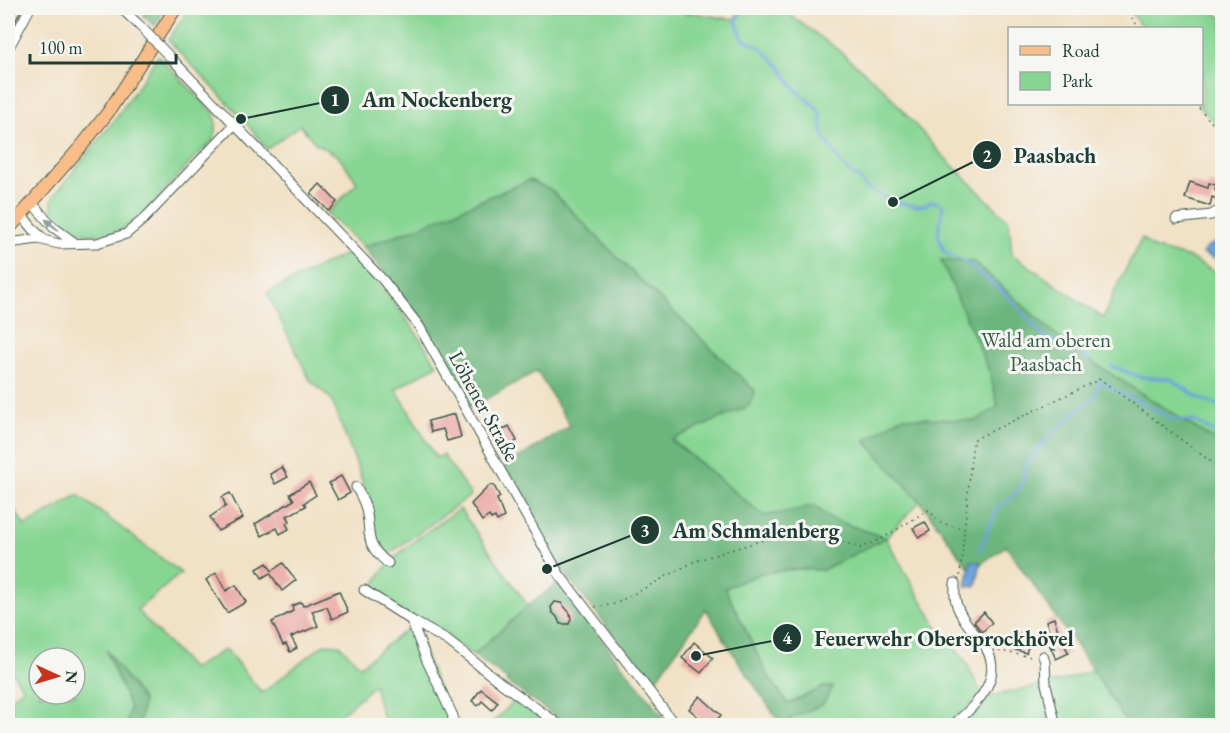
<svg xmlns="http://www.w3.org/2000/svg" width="1230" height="733" viewBox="0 0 1230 733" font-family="'EB Garamond',serif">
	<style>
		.green { fill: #86d593; stroke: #528964; stroke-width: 1.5; fill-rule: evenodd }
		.forest { fill: #6cb67d; stroke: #467a58; stroke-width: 1.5 }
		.water { fill: #70a3dc; stroke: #487088; stroke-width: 1.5 }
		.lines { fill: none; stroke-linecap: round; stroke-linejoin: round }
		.stream { stroke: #70a3dc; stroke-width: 3 }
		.building { fill: #ebaaa6 }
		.minor-casing { stroke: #3e564a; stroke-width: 11 }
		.major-casing { stroke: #3e564a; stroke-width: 14 }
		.path { stroke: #3e564a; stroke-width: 1.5; stroke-dasharray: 1.5 4.5; stroke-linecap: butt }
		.minor { stroke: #fff; stroke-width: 9 }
		.major { stroke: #f8bd88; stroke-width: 12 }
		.minor-bridge-casing { stroke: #3e564a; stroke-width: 11; stroke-linecap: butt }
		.minor-bridge { stroke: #fff; stroke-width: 9 }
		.oneway { fill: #8f9e9a }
		.labels { text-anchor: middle; stroke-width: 6; stroke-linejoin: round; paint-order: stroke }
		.park-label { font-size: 21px; fill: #345b47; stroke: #f6f6f2 }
		.street-label { font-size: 21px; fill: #1f3d34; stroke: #f6f6f2 }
		.leader { fill: none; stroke: #1f3d34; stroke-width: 2 }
		.callout-dot { fill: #1f3d34; stroke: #f6f6f2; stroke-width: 2 }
		.mark-label { font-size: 18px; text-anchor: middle; font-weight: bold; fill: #fff }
		.callout-label { font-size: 22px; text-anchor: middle; font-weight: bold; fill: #1f3d34; stroke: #f6f6f2; stroke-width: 6; stroke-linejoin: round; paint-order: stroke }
	</style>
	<rect width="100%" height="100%" fill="#f6f6f2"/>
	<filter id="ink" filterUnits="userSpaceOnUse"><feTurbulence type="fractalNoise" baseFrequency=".0167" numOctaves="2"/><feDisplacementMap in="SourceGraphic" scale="12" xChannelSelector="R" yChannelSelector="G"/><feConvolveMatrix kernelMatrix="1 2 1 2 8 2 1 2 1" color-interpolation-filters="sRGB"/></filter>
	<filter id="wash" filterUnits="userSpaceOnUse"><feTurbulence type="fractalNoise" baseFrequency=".008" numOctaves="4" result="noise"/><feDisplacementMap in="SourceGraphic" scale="24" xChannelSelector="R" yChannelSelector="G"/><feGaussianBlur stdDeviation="1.35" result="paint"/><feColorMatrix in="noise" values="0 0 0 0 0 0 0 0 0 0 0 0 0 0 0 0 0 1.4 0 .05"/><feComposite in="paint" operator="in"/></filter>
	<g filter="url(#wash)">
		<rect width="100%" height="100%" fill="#f1e1c5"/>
		<g class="green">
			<path d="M 189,8 L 665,8 L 689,14 L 688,12 C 703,13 717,18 732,19 L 739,15 L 742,8 L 780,8 L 836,48 L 883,88 L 940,153 L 1009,221 L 1012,254 L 1103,318 L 1118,284 L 1142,238 L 1153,248 L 1190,258 L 1222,276 L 1222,471 L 954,533 L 865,441 L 920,501 L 886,538 L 940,632 L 965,660 L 982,694 L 948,725 L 795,725 L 789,719 L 823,704 L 824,687 L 788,704 L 767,674 L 725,588 L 762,573 L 798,569 L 823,570 L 885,538 L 831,519 L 813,505 L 798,510 L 764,516 L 671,439 L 748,406 L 755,391 L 628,268 L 551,190 L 530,180 L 419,227 L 363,247 L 327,214 L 357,183 L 346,166 L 337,155 L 316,144 L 300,125 L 267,149 L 243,119 L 168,40 ZM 953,286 L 989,359 L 995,393 L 990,373 ZM 995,409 L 972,425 L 896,421 L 901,417 L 976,421 Z"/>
			<path d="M 1128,8 L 1208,8 L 1222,18 L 1222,131 L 1198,104 L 1202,104 L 1202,28 L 1142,28 Z"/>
			<path d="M 158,56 L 214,113 C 217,121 217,133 213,140 C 207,148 197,155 190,163 C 169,184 140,225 112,233 C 97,237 80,233 67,227 C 54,220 50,210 53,197 L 117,117 Z"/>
			<path d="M 349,252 C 384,289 411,322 437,365 L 396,389 L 436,458 L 443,455 L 471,495 L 385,557 L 372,540 L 369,508 L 360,474 L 331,399 L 310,380 L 267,293 Z"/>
			<path d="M 78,495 L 181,573 L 137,610 L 192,669 L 226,649 L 262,693 L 324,644 L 340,645 L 360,666 L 412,625 L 451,718 L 449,725 L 389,725 L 382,716 L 374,685 L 329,725 L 139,725 L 143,701 L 107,654 L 130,707 L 126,725 L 8,725 L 8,701 L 23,688 L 8,666 L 8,500 L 25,526 ZM 39,658 L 75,658 L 75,694 L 39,694 Z"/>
			<path d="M 460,509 L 528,606 L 473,655 L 372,593 C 377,562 435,526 460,509 Z"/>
			<path d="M 1093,670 L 1128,725 L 969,726 L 963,719 L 984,696 L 986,697 L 1062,681 Z"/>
			<path d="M 516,700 L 551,725 L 490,725 Z"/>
		</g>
		<g class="forest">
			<path d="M 149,8 L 167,8 L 155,26 L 143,16 Z"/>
			<path d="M 529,180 L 551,190 L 628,268 L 755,391 L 749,406 L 671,440 L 764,516 L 798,510 L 813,505 L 831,519 L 886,538 L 823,570 L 798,569 L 762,573 L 725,588 L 767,674 L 788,704 L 824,687 L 833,687 L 823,704 L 789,719 L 795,725 L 784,725 L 775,716 L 727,644 L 706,609 L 653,684 L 566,575 L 549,550 L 504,467 L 570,426 L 537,371 L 470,408 L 424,324 L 363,247 L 419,227 Z"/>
			<path d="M 941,260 L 974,262 L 1072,349 L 1222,445 L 1222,725 L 1128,725 L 1093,670 L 1006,546 L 971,571 L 920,501 L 865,441 L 901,417 L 976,421 L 998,406 L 990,373 Z"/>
			<path d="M 560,581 L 598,635 L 670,725 L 568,725 L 506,682 L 508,680 L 473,655 L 528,606 Z"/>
			<path d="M 106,650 L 143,701 L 139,725 L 126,725 L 130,707 Z"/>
		</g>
		<g class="water">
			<path d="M 1214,243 L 1222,245 L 1222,262 L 1202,253 L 1209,246 Z"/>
			<path d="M 971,561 L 981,562 L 976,587 L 966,586 Z"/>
		</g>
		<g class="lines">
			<g class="stream">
				<path d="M 734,8 L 740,16 L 736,21 L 743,39 L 760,47 L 779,65 L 795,89 L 815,106 L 821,115 L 821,129 L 825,139 L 846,170 L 860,179 L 865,187 L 893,202 L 917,206 L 926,205 L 931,201 L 939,203 L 943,207 L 938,234 L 944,252 L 965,262 L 1007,295 L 1045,338 L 1073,349 L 1090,360"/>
				<path d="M 1111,366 L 1140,377 L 1171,379 L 1200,399 L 1222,406"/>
				<path d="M 980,550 L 997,508 L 1009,500 L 1019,489 L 1023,481 L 1026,466 L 1044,442 L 1095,395 L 1100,382 L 1173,419 L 1194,421 L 1222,437"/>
			</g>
		</g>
		<g id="blocks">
			<g class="building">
				<path d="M 8,8 L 22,8 L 14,24 L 8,21 Z"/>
				<path d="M 1190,182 L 1208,188 L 1209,183 L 1216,185 L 1215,190 L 1220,192 L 1217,199 L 1212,197 L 1210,206 L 1185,198 Z"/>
				<path d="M 320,184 L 337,202 L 329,211 L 311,194 Z"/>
				<path d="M 455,414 L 461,437 L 447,441 L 443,429 L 431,432 L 428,421 Z"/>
				<path d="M 509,426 L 517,441 L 506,448 L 497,433 Z"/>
				<path d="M 282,467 L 288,477 L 275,484 L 270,474 Z"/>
				<path d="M 341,476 L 350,493 L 338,500 L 329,483 Z"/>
				<path d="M 309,482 L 316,495 L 304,503 L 306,506 L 287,516 L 290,521 L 286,523 L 289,529 L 280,534 L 277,528 L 262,536 L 255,524 L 294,500 L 290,494 Z"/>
				<path d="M 490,485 L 494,486 L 500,497 L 497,499 L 504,517 L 497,521 L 495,517 L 491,519 L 489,516 L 482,521 L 471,504 Z"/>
				<path d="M 230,493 L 243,518 L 218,531 L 210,517 L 226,506 L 222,497 Z"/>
				<path d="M 925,522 L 930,531 L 919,538 L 913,528 Z"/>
				<path d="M 267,563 L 272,571 L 283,563 L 296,580 L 282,591 L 270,573 L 262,578 L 257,569 Z"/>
				<path d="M 216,573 L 226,591 L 236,585 L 246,602 L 227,613 L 206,580 Z"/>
				<path d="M 339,591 L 348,612 L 332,619 L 327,607 L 312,611 L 318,626 L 291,637 L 297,648 L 290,652 L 286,644 L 283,645 L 272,622 L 293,611 L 292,606 L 301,602 L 303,606 Z"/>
				<path d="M 555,602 L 561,603 L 570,613 L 571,619 L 569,624 L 560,624 L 557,617 L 552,612 L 551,607 Z"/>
				<path d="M 984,612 L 992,623 L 982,632 L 974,622 Z"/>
				<path d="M 1054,618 L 1061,640 L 1069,653 L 1056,659 L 1050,646 L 1054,648 L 1046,621 Z"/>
				<path d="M 1011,632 L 1031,639 L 1026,653 L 1006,647 Z"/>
				<path d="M 694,642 L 713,658 L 701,673 L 682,658 Z"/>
				<path d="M 481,689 L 498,702 L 492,710 L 482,701 L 478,706 L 472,701 Z"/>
				<path d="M 700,696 L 721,715 L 712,726 L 709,726 L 689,709 Z"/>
			</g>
		</g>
	</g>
	<g filter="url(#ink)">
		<use href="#blocks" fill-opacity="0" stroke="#3e564a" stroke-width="1.5"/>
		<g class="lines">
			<g class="minor-casing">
				<g id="minor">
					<path d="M 121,8 L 139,25"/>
					<path d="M 8,49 L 30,8"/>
					<path d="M 171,58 L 383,280 L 419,326 L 559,574 L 676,726"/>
					<path d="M 32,203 L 53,227 L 75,243"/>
					<path d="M 22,215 L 34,230 L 45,240"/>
					<path d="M 1176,219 L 1211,215 L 1222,209"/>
					<path d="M 8,245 L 16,242 L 38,239 L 59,244 L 97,243 L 126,234 L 144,219 L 235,124"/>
					<path d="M 356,487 C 359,493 363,499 365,506 C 373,532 361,542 388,563"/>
					<path d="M 364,590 L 411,620 L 427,661 L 453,716 L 452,726"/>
					<path d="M 411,620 L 448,641 L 501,683 L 561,726"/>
					<path d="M 1043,656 L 1045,662 L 1046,684 L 1056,726"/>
					<path d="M 952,726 C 977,704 1009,675 981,641 C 972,630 959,616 956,602 C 954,597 955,589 955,583"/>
				</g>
			</g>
			<g class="major-casing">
				<path id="major" d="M 8,230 L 84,143 L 109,111 L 176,8"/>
			</g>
			<g class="path">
				<path d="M 1125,8 L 1139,28"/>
				<path d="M 1195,104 L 1222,134"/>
				<path d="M 803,528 L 861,548 L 885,537 L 928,510 L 941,523 L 964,529"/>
				<path d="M 960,576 L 973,440 L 1100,379 L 1222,470"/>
				<path d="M 595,607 L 615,604 L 695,561 L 809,526"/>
				<path d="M 999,651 L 1032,657"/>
			</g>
			<use href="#minor" class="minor"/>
			<use href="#major" class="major"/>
			<g class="minor-bridge-casing">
				<path id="minor-bridge" d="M 139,25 L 171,58"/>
			</g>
			<use href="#minor-bridge" class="minor-bridge"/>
		</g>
		<defs><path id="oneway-solid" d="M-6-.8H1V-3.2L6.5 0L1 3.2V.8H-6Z" transform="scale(1.5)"/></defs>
		<use class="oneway" href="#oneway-solid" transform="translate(52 225) rotate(-139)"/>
	</g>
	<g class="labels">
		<g class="park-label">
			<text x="1046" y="347">Wald am oberen<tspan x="1046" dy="24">Paasbach</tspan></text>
		</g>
		<g class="street-label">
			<text transform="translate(484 406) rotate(61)" y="7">Löhener Straße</text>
		</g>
	</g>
	<path class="leader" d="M241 119L335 100M893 202L987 155M547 569L645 530M696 656L787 638"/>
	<g class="callout-dot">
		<circle cx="241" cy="119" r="6"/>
		<circle cx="893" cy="202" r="6"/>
		<circle cx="547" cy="569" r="6"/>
		<circle cx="696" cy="656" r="6"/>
		<circle cx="335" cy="100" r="15"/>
		<circle cx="987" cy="155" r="15"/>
		<circle cx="645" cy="530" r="15"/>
		<circle cx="787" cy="638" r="15"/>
	</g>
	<g class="mark-label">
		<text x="335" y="106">1</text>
		<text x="987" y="162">2</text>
		<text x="645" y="537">3</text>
		<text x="787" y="644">4</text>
	</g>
	<g class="callout-label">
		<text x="437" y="107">Am Nockenberg</text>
		<text x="1055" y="163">Paasbach</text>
		<text x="756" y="538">Am Schmalenberg</text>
		<text x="944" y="646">Feuerwehr Obersprockhövel</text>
	</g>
	<rect width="1230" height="733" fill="none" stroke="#f6f6f2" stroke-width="30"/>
	<rect x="1008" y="27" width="195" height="78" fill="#f6f6f2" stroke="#a0aca6" stroke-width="1.5"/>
	<rect x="1020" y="46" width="30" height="9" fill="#f8bd88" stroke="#a0aca6" stroke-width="1.5"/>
	<text x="1062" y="57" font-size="18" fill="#1f3d34">Road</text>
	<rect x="1020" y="72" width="30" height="18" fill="#86d593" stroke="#a0aca6" stroke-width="1.5"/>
	<text x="1062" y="87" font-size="18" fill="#1f3d34">Park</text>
	<g transform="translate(57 676) rotate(94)"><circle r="28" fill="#f6f6f2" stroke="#a0aca6" stroke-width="1.5"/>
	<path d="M0-4.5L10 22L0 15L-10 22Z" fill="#c8321e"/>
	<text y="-9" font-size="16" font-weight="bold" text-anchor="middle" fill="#1f3d34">N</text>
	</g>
	<path d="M30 54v9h146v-9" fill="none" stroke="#1f3d34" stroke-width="3"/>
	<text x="39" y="54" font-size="18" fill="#1f3d34" stroke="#f6f6f2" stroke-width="4.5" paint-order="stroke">100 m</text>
</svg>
